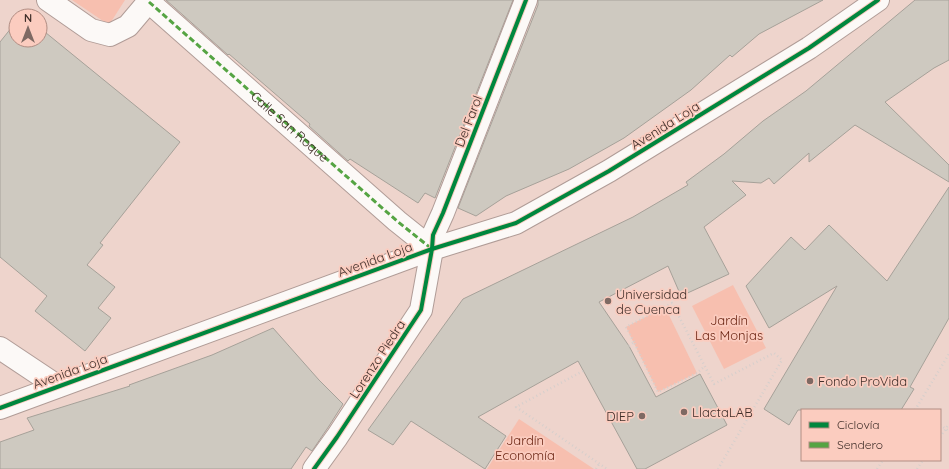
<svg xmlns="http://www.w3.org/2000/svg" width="949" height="469" viewBox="0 0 949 469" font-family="Quicksand,sans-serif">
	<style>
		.green { fill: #f7bfaf }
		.building { fill: #cec9c0; stroke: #a6a199 }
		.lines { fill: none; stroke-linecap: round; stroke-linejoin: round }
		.minor-casing { stroke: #b09c97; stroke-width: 24 }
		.path { stroke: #d6cfcc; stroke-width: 2.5; stroke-dasharray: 1 3; stroke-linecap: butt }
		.minor { stroke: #fcf9f7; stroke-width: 22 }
		.quiet { stroke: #55a443; stroke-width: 3; stroke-dasharray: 6 3; stroke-linecap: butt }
		.cycleway-casing { stroke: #fbccbf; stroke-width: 6 }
		.cycleway { stroke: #00873e; stroke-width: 4 }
		.poi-dot { fill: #7e6963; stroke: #fbccbf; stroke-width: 1.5 }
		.labels { text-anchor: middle; stroke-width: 3.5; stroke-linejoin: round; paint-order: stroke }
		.street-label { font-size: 13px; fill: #412f2a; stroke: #fbccbf }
		.poi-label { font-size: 13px; fill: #412f2a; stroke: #fbccbf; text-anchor: start }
		.park-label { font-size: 13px; fill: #6c2614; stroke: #fbccbf }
	</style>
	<rect width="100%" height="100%" fill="#eed4cc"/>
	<g class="green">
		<path d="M 72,0 L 125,0 L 109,25 Z"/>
		<path d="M 733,285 L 766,348 L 724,369 L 692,306 Z"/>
		<path d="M 665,307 L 697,373 L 658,392 L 626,327 Z"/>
		<path d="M 519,419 L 594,469 L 487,469 Z"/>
	</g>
	<g class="building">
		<path d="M 166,0 L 513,0 L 435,198 L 425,193 L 418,203 L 350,159 L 348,161 L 309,126 L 310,124 L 229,54 L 228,55 Z"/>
		<path d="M 538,0 L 823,0 L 759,34 L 732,57 L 730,55 L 691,90 L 624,138 L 569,169 L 506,196 L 476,216 L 458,208 L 538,5 Z"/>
		<path d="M 915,0 L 949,0 L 949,60 L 934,68 L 885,102 L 949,165 L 949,182 L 855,125 L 809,162 L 809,153 L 774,184 L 769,178 L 761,183 L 732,181 L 746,195 L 704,227 L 729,274 L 681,296 L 668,266 L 599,302 L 629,346 L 656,397 L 700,374 L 727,425 L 645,469 L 637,469 L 578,361 L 478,417 L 506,436 L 485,469 L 411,421 L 393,445 L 368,430 L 463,299 L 633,217 L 688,185 L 686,182 L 724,154 L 763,121 L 806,91 Z"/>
		<path d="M 16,22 L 16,40 L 40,40 L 40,28 L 180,142 L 100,243 L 103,245 L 87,265 L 115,287 L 98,308 L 111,318 L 85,351 L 35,311 L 47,296 L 0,257 L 0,42 Z"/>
		<path d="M 949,187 L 949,318 L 910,387 L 914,389 L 901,410 L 798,410 L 789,425 L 764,409 L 837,286 L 769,328 L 746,286 L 791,237 L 805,250 L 829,225 L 887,281 Z"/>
		<path d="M 273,328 L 319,380 L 343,404 L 329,426 L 312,451 L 306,447 L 291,469 L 0,469 L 0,442 L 34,430 L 27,418 L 130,386 L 129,385 L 212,355 Z"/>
	</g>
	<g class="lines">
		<g class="minor-casing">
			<g id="minor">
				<path d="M 48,0 L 91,30 L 110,35 L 128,26 L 150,0"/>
				<path d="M 149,2 L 397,221 L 432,249"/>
				<path d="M 0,348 L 57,386"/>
				<path d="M 0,408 L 432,249 L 516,223 L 609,171 L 809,48 L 878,0"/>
				<path d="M 314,469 L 337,437 L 421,310 L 432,249 L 433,235 L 443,213 L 526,0"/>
			</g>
		</g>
		<g class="path">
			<path d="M 634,342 L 626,327 L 672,303 L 714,384 L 774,353 L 782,360 L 718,469"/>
			<path d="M 629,346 L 634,342 L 658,392 L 697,373 L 705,366"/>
			<path d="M 583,371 L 516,407 L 607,469"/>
			<path d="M 915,410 L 949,354"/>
			<path d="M 940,425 L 949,431"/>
			<path d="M 940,437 L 949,424"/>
			<path d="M 596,469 L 599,464"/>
			<path d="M 877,469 L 883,460"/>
			<path d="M 917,469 L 923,460"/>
		</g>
		<use href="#minor" class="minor"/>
		<path class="quiet" id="s1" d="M 149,2 L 397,221 L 432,249"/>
		<g class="cycleway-casing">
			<g id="cycleway">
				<path d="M 0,408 L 432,249 L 516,223 L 609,171 L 809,48 L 878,0"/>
				<path d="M 314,469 L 337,437 L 421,310 L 432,249 L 433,235 L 443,213 L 526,0"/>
			</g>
		</g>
		<use href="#cycleway" class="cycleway"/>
	</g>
	<g class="poi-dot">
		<circle cx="608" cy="301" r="4"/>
		<circle cx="810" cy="381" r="4"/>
		<circle cx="684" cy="412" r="4"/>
		<circle cx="642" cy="416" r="4"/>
	</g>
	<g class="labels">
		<g class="street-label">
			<text transform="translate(468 121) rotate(-69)" y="5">Del Farol</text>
			<text transform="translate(665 125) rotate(-32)" y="5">Avenida Loja</text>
			<text dy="5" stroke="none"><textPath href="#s1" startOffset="188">Calle San Roque</textPath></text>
			<text transform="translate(375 259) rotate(-20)" y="5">Avenida Loja</text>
			<text transform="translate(377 359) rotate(-57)" y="5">Lorenzo Piedra</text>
			<text transform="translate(70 371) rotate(-20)" y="5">Avenida Loja</text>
		</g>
		<g class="poi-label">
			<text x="616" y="299">Universidad<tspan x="616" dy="15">de Cuenca</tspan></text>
			<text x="818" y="386">Fondo ProVida</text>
			<text x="692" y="417">LlactaLAB</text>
			<text x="634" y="421" text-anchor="end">DIEP</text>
		</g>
		<g class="park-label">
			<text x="729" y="325">Jardín<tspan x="729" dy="15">Las Monjas</tspan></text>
			<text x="525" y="445">Jardín<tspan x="525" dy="15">Economía</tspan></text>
		</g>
	</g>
	<rect x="801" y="409" width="140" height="52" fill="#fbccbf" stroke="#b18d83"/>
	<rect x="809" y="422" width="20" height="6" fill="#00873e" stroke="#b18d83"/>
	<text x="837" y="429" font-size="12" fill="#412f2a">Ciclovía</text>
	<rect x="809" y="442" width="20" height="6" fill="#55a443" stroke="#b18d83"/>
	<text x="837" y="449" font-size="12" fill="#412f2a">Sendero</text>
	<g transform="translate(28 28)"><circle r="19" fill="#fbccbf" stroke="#b18d83"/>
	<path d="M0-3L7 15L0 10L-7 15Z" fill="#7e6963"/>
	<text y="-6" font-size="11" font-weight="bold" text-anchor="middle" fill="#412f2a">N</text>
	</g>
</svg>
